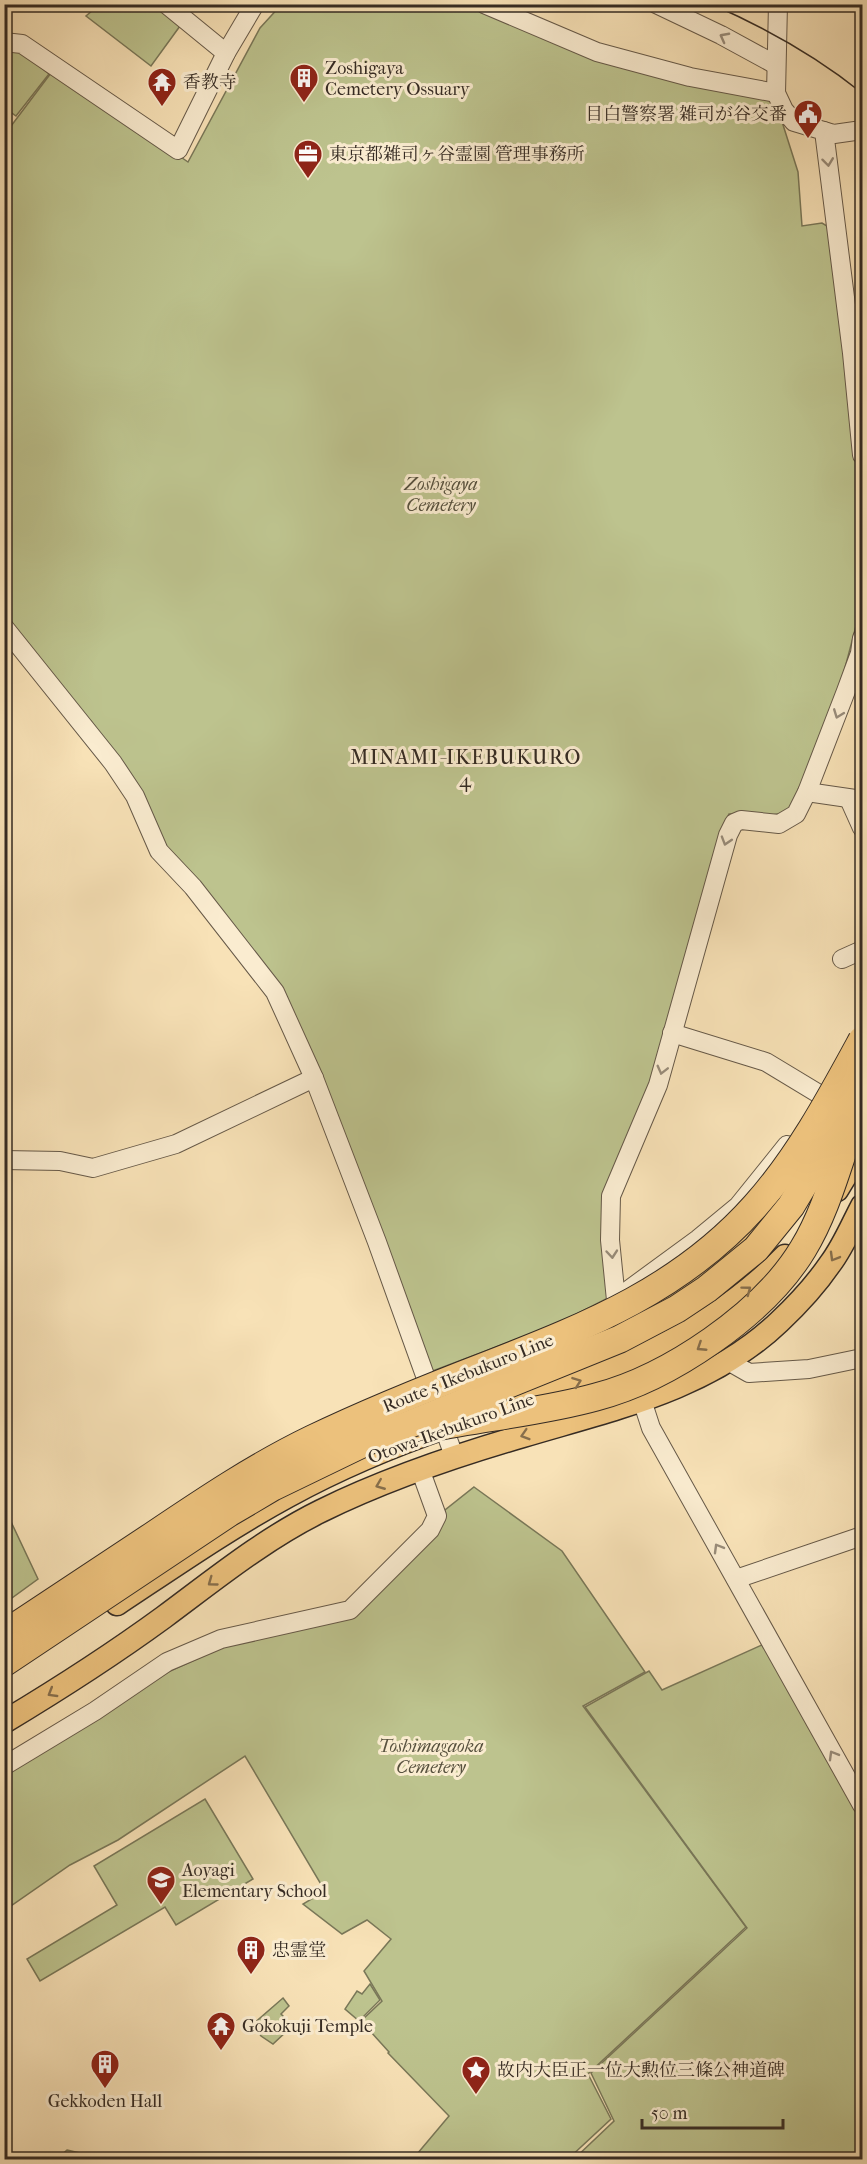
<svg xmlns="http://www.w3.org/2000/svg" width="867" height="2164" viewBox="0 0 867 2164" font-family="'IM FELL French Canon','Noto Serif JP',serif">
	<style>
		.green { fill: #bdc38e; stroke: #797758; stroke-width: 1.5 }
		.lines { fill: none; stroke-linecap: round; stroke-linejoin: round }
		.minor-casing { stroke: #665948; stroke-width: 20 }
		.major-casing { stroke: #352b23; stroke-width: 25 }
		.minor { stroke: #faecd0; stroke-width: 18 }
		.major { stroke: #ecc17c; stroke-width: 22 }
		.tram { stroke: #352b23; stroke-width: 1.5 }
		.highway-bridge-casing { stroke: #352b23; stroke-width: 29; stroke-linecap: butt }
		.highway-bridge { stroke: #ecc17c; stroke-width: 27 }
		.oneway { stroke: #988c7a }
		.oneway2 { stroke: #876e4b }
		.labels { text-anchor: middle; stroke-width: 6; stroke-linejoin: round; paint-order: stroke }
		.poi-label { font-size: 18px; fill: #352b23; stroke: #faecd0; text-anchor: start }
		.park-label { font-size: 18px; font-style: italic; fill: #57513e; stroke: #faecd0 }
		.street-label { font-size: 18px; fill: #352b23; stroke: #faecd0 }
		.neighbourhood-label { font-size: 20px; letter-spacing: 1.5px; fill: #352b23; stroke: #faecd0 }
	</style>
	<rect width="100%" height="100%" fill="#f8e2b7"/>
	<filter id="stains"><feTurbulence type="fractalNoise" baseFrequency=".00333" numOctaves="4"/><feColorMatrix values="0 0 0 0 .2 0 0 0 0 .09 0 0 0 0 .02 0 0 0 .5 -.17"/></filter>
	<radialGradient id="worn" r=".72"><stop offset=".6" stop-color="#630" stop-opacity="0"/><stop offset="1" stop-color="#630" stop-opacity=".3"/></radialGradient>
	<g class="green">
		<path d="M 99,5 L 156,5 L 180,26 L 151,66 L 86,16 Z"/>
		<path d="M 281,5 L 465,5 L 615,59 L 761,93 L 777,106 L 798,172 L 802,226 L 822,223 L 832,229 L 857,466 L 862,486 L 862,603 L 840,687 L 794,807 C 776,821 750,812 729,814 L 722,829 L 651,1091 L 605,1197 L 610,1297 L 557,1324 L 430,1372 L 275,992 L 163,847 L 110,748 L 91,721 L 84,720 L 5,623 L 5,134 L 54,69 L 188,162 L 260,28 Z"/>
		<path d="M 4,49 L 19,49 L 49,74 L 16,116 L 5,108 Z"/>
		<path d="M 474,1487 L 562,1551 L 645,1672 L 583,1706 L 746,1927 L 588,2074 L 611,2119 L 568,2159 L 412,2160 L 449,2116 L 388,2053 L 389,2052 L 361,2021 L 382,2001 L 364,1971 L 391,1939 L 367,1920 L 342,1934 L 303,1904 L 325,1891 L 245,1756 L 118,1840 L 70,1865 L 5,1910 L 5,1774 L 168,1672 L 225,1646 L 355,1615 L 440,1529 L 445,1510 Z"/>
		<path d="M 5,1509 L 38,1579 L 5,1603 L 4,1603 Z"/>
		<path d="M 764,1644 L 862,1816 L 862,2159 L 573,2160 L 614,2121 L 591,2073 L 747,1928 L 585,1707 L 649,1671 L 662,1690 Z"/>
		<path d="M 205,1799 L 253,1879 L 176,1925 L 165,1907 L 40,1981 L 27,1959 L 117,1905 L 94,1866 Z"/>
		<path d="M 370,1984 L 380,2000 L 359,2021 L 345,2009 L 357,1991 L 362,1994 Z"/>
		<path d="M 283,1998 L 289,2006 L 281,2014 L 287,2020 L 288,2030 L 273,2044 L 261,2036 L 253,2024 Z"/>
		<path d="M 67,2150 L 84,2154 L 89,2159 L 60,2159 L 60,2156 Z"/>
	</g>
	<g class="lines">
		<g class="minor-casing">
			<g id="minor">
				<path d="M 166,4 L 226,53"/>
				<path d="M 484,4 L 597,52 L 690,77 L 776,93"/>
				<path d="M 656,4 L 721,35 L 776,65"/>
				<path d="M 778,4 L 776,93 L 784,110 L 794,122 L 824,131 L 852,353 L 862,455"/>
				<path d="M 4,42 L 22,44 L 178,150 L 226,53 L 255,4"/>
				<path d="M 824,131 L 834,134 L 862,130"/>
				<path d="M 4,627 L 113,763 L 135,796 L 159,851 L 193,887 L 275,992 L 314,1078 L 377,1242 L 454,1456"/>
				<path d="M 807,792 L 862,800"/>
				<path d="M 849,799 L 862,828"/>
				<path d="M 842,959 L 862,950"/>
				<path d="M 672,1033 L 766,1062 L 862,1120"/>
				<path d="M 4,1160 L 60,1161 L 93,1168 L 176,1144 L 314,1078"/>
				<path d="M 627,1291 L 698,1239 L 738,1206 L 787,1145"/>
				<path d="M 620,1317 L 616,1300 L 610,1240 L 611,1196 L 658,1085 L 728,835 L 734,823 L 741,820 L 779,824 L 796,814 L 807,792 L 846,691 L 860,653 L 862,638"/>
				<path d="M 728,1361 L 749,1373 L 809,1369 L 862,1358"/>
				<path d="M 638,1388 L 651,1428 L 862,1805"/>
				<path d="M 736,1579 L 862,1536"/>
				<path d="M 4,1766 L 95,1711 L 167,1662 L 221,1639 L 350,1610 L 430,1530 L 437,1516 L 420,1469"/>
			</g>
		</g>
		<g class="major-casing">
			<g id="major">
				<path d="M 837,1190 L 862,1149"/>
				<path d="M 660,1305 L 717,1264 L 769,1220"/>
				<path d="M 509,1406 C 615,1369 704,1338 785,1256"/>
				<path d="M 117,1604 C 173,1567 229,1528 288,1496 C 339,1468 394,1445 449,1426"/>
				<path d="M 4,1722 C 59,1689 112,1655 164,1617 C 214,1580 264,1539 321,1511 C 386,1479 454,1456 523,1436 C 613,1409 709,1389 779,1322 C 796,1306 817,1283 830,1264 C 843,1247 852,1225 862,1206"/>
			</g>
		</g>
		<use href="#minor" class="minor"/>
		<use href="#major" class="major"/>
		<path class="tram" d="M 711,4 C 766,28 816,56 862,93"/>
		<g class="highway-bridge-casing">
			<g id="highway-bridge">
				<path d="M 431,1428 C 485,1417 542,1412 596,1397 C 669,1378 764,1314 803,1249 C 825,1213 836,1171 850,1131"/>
				<path d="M 4,1634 C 54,1601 103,1568 152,1536 C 204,1501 256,1466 312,1439 C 370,1411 430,1387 490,1364 C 590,1325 682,1288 755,1206 C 799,1157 831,1097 862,1040"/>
				<path d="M 4,1663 L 229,1513 L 273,1487 L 366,1442 L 620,1339 L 677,1309 L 707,1289 L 756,1249 L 791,1206 L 862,1087"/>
			</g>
		</g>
		<use href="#highway-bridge" class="highway-bridge"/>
	</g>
	<defs><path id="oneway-chevron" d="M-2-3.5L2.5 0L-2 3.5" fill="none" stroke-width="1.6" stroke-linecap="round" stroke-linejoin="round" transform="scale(1.5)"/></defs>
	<g class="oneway">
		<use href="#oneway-chevron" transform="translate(724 37) rotate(-152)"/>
		<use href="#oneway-chevron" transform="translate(828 162) rotate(83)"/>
		<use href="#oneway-chevron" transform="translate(838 714) rotate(111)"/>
		<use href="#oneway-chevron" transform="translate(726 841) rotate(107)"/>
		<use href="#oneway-chevron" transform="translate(662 1070) rotate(104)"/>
		<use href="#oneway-chevron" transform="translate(612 1254) rotate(85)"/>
		<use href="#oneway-chevron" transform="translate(718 1548) rotate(-120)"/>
		<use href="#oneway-chevron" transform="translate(833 1755) rotate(-120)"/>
	</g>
	<g class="oneway2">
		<use href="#oneway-chevron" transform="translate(834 1257) rotate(120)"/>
		<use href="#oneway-chevron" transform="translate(747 1290) rotate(-37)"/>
		<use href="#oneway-chevron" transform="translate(701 1347) rotate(147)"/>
		<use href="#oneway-chevron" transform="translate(577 1382) rotate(-20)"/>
		<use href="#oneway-chevron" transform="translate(525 1435) rotate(163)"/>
		<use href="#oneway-chevron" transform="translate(380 1485) rotate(158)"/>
		<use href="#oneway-chevron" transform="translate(212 1582) rotate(144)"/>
		<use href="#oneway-chevron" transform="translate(52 1693) rotate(149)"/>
	</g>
	<defs>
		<g id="building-pin" transform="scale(1.5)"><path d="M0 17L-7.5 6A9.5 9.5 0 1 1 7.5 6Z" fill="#8f2418" stroke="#faecd0"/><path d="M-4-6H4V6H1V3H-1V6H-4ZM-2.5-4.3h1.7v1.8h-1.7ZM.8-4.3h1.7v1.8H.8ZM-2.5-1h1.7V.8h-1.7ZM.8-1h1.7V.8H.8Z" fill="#fff"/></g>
		<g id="temple-pin" transform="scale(1.5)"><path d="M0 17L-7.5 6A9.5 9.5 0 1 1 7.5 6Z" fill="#8f2418" stroke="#faecd0"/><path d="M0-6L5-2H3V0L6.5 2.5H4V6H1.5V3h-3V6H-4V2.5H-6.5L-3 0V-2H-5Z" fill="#fff"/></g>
		<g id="civic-pin" transform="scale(1.5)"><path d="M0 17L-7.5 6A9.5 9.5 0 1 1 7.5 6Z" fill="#8f2418" stroke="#faecd0"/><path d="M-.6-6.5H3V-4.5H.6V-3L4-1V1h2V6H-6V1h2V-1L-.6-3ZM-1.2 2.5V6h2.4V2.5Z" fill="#fff"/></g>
		<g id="office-pin" transform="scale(1.5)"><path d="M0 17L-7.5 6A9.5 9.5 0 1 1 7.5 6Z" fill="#8f2418" stroke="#faecd0"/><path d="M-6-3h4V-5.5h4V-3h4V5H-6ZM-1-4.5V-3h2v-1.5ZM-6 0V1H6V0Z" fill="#fff"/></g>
		<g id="school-pin" transform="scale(1.5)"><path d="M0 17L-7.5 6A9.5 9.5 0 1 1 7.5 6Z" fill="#8f2418" stroke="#faecd0"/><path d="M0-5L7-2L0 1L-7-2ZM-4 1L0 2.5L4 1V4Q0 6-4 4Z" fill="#fff"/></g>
		<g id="sight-pin" transform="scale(1.5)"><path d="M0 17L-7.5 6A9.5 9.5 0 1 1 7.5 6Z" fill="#8f2418" stroke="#faecd0"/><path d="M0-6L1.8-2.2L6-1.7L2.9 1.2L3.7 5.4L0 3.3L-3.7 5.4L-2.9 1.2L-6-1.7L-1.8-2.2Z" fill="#fff"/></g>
	</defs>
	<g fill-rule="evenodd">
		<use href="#building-pin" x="304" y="78"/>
		<use href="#temple-pin" x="162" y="82"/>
		<use href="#civic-pin" x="808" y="114"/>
		<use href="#office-pin" x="308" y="154"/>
		<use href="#school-pin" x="161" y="1880"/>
		<use href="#building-pin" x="251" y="1950"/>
		<use href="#temple-pin" x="221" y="2026"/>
		<use href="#building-pin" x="105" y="2064"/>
		<use href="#sight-pin" x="476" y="2070"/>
	</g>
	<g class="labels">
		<g class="poi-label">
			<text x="325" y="74">Zoshigaya<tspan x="325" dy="21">Cemetery Ossuary</tspan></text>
			<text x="183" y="88">香教寺</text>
			<text x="787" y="120" text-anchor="end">目白警察署 雑司が谷交番</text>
			<text x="329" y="160">東京都雑司ヶ谷霊園 管理事務所</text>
			<text x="182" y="1876">Aoyagi<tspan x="182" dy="21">Elementary School</tspan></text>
			<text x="272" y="1956">忠霊堂</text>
			<text x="242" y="2032">Gokokuji Temple</text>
			<text x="497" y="2076">故内大臣正一位大勲位三條公神道碑</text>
			<text x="105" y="2107" text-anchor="middle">Gekkoden Hall</text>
		</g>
		<g class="park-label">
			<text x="441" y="490">Zoshigaya<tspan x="441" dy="21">Cemetery</tspan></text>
			<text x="431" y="1752">Toshimagaoka<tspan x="431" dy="21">Cemetery</tspan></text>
		</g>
		<g class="street-label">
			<text transform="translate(468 1373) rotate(-22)" y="6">Route 5 Ikebukuro Line</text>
			<text transform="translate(451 1428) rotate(-20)" y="6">Otowa-Ikebukuro Line</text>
		</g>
		<g class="neighbourhood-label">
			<text x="466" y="764">MINAMI-IKEBUKURO<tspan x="466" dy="23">4</tspan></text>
		</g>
	</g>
	<rect width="867" height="2164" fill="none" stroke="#f8e2b7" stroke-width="24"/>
	<rect x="6" y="6" width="855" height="2152" fill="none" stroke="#352b23" stroke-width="3"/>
	<rect x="12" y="12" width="843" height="2140" fill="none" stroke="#352b23" stroke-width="1.5"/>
	<path d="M642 2119v9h141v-9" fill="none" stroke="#352b23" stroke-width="3"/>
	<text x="651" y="2119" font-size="18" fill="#352b23" stroke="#faecd0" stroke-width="4.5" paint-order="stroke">50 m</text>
	<rect width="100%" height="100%" filter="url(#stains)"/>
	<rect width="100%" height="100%" fill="url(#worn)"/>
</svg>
